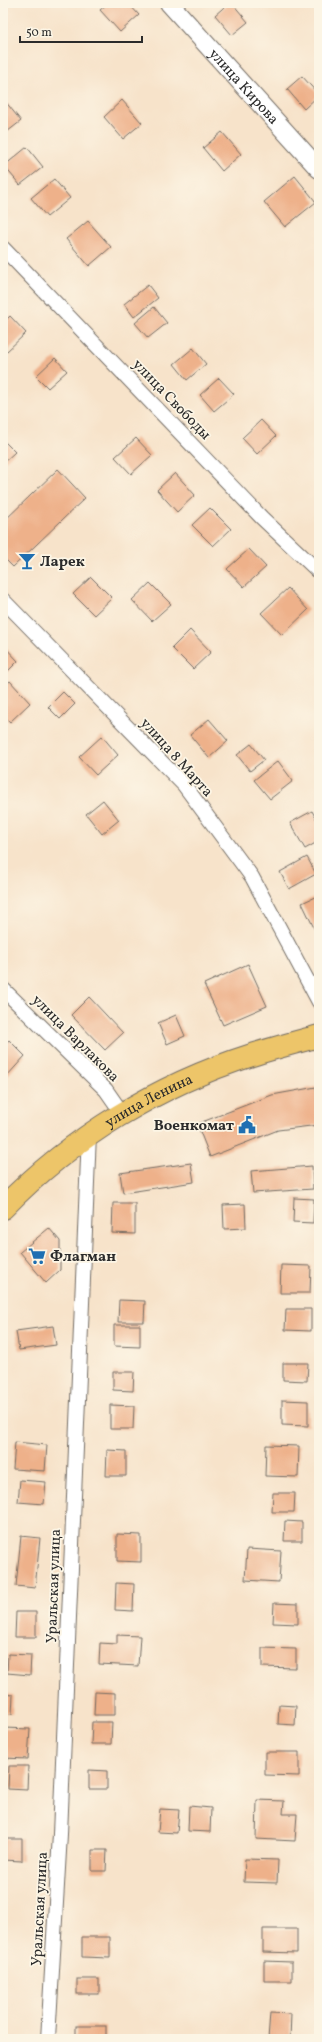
<svg xmlns="http://www.w3.org/2000/svg" width="322" height="2042" viewBox="0 0 322 2042" font-family="Vollkorn,serif">
	<style>
		.building { fill: #eeb18a }
		.lines { fill: none; stroke-linecap: round; stroke-linejoin: round }
		.minor-casing { stroke: #726b63; stroke-width: 16 }
		.tertiary-casing { stroke: #726b63; stroke-width: 20 }
		.primary-casing { stroke: #726b63; stroke-width: 24 }
		.minor { stroke: #fff; stroke-width: 14 }
		.tertiary { stroke: #fff; stroke-width: 18 }
		.primary { stroke: #edc569; stroke-width: 22 }
		.labels { text-anchor: middle; stroke-width: 3.5; stroke-linejoin: round; paint-order: stroke }
		.street-label { font-size: 15px; fill: #2b2b2b; stroke: #fcf5e5 }
		.poi-label { font-size: 15px; font-weight: bold; fill: #2b2b2b; stroke: #fcf5e5; text-anchor: start }
	</style>
	<rect width="100%" height="100%" fill="#fcf5e5"/>
	<filter id="ink" filterUnits="userSpaceOnUse"><feTurbulence type="fractalNoise" baseFrequency=".025" numOctaves="2"/><feDisplacementMap in="SourceGraphic" scale="8" xChannelSelector="R" yChannelSelector="G"/><feConvolveMatrix kernelMatrix="1 2 1 2 8 2 1 2 1" color-interpolation-filters="sRGB"/></filter>
	<filter id="wash" filterUnits="userSpaceOnUse"><feTurbulence type="fractalNoise" baseFrequency=".012" numOctaves="4" result="noise"/><feDisplacementMap in="SourceGraphic" scale="16" xChannelSelector="R" yChannelSelector="G"/><feGaussianBlur stdDeviation="0.9" result="paint"/><feColorMatrix in="noise" values="0 0 0 0 0 0 0 0 0 0 0 0 0 0 0 0 0 1.4 0 .05"/><feComposite in="paint" operator="in"/></filter>
	<g filter="url(#wash)">
		<rect width="100%" height="100%" fill="#f7e3ca"/>
		<g id="blocks">
			<g class="building">
				<path d="M 108,3 L 128,3 L 139,15 L 120,32 L 100,10 Z"/>
				<path d="M 229,3 L 232,3 L 248,22 L 232,35 L 215,15 Z"/>
				<path d="M 302,76 L 319,95 L 304,109 L 287,89 Z"/>
				<path d="M 122,100 L 142,123 L 123,139 L 104,117 Z"/>
				<path d="M 5,101 L 21,121 L 3,135 L 3,103 Z"/>
				<path d="M 222,132 L 241,154 L 222,171 L 203,148 Z"/>
				<path d="M 27,147 L 43,167 L 20,185 L 4,166 Z"/>
				<path d="M 295,176 L 316,202 L 285,227 L 264,202 Z"/>
				<path d="M 54,179 L 70,198 L 47,217 L 31,198 Z"/>
				<path d="M 88,221 L 111,247 L 89,266 L 66,239 Z"/>
				<path d="M 148,285 L 158,298 L 134,317 L 124,304 Z"/>
				<path d="M 154,307 L 167,323 L 148,338 L 135,323 Z"/>
				<path d="M 10,316 L 26,333 L 6,352 L 3,348 L 3,323 Z"/>
				<path d="M 193,348 L 206,364 L 187,380 L 174,364 Z"/>
				<path d="M 55,358 L 67,371 L 48,388 L 36,376 Z"/>
				<path d="M 219,378 L 234,394 L 214,411 L 200,395 Z"/>
				<path d="M 261,420 L 276,436 L 257,454 L 242,438 Z"/>
				<path d="M 136,438 L 152,455 L 131,474 L 115,457 Z"/>
				<path d="M 3,440 L 15,452 L 3,463 Z"/>
				<path d="M 58,469 L 85,498 L 13,567 L 3,557 L 3,522 Z"/>
				<path d="M 175,473 L 195,495 L 177,512 L 157,490 Z"/>
				<path d="M 210,508 L 231,529 L 213,546 L 192,525 Z"/>
				<path d="M 249,549 L 266,567 L 244,587 L 227,569 Z"/>
				<path d="M 91,577 L 112,598 L 94,615 L 73,594 Z"/>
				<path d="M 150,583 L 171,604 L 152,621 L 132,600 Z"/>
				<path d="M 288,588 L 308,610 L 282,635 L 261,613 Z"/>
				<path d="M 190,630 L 211,652 L 193,669 L 172,648 Z"/>
				<path d="M 3,645 L 18,661 L 3,676 Z"/>
				<path d="M 10,681 L 30,703 L 10,722 L 3,715 L 3,687 Z"/>
				<path d="M 63,692 L 75,704 L 60,719 L 48,707 Z"/>
				<path d="M 209,719 L 228,741 L 209,758 L 190,735 Z"/>
				<path d="M 102,736 L 118,755 L 96,775 L 79,757 Z"/>
				<path d="M 251,744 L 264,760 L 250,771 L 237,755 Z"/>
				<path d="M 278,761 L 293,781 L 270,799 L 254,780 Z"/>
				<path d="M 103,800 L 119,820 L 102,834 L 86,814 Z"/>
				<path d="M 312,811 L 319,824 L 319,841 L 305,849 L 290,823 Z"/>
				<path d="M 307,857 L 316,874 L 289,889 L 280,872 Z"/>
				<path d="M 319,895 L 319,928 L 315,930 L 302,903 Z"/>
				<path d="M 248,964 L 267,1006 L 223,1025 L 204,984 Z"/>
				<path d="M 89,997 L 123,1033 L 105,1050 L 71,1015 Z"/>
				<path d="M 176,1015 L 185,1036 L 167,1044 L 158,1023 Z"/>
				<path d="M 9,1040 L 25,1056 L 6,1077 L 3,1074 L 3,1046 Z"/>
				<path d="M 316,1087 L 319,1125 L 278,1130 L 210,1157 L 197,1124 L 272,1095 Z"/>
				<path d="M 191,1163 L 194,1182 L 123,1193 L 120,1173 Z"/>
				<path d="M 312,1166 L 313,1189 L 253,1193 L 251,1171 Z"/>
				<path d="M 294,1198 L 314,1199 L 313,1223 L 293,1222 Z"/>
				<path d="M 113,1203 L 135,1203 L 135,1234 L 112,1233 Z"/>
				<path d="M 245,1204 L 246,1228 L 224,1229 L 223,1205 Z"/>
				<path d="M 49,1228 L 60,1241 L 60,1270 L 46,1283 L 20,1252 Z"/>
				<path d="M 281,1265 L 311,1266 L 310,1293 L 280,1293 Z"/>
				<path d="M 119,1300 L 145,1301 L 144,1322 L 118,1322 Z"/>
				<path d="M 286,1309 L 311,1309 L 311,1331 L 285,1330 Z"/>
				<path d="M 114,1325 L 140,1325 L 140,1347 L 114,1346 Z"/>
				<path d="M 53,1326 L 56,1345 L 19,1350 L 16,1331 Z"/>
				<path d="M 283,1363 L 308,1363 L 307,1381 L 283,1380 Z"/>
				<path d="M 113,1372 L 134,1372 L 133,1391 L 113,1390 Z"/>
				<path d="M 282,1400 L 308,1401 L 308,1426 L 282,1425 Z"/>
				<path d="M 110,1405 L 134,1406 L 133,1429 L 110,1429 Z"/>
				<path d="M 15,1442 L 47,1445 L 45,1471 L 13,1469 Z"/>
				<path d="M 266,1445 L 299,1446 L 298,1477 L 265,1476 Z"/>
				<path d="M 107,1450 L 126,1451 L 126,1476 L 106,1476 Z"/>
				<path d="M 20,1480 L 46,1482 L 44,1504 L 18,1502 Z"/>
				<path d="M 273,1493 L 295,1493 L 294,1512 L 272,1512 Z"/>
				<path d="M 285,1521 L 302,1522 L 302,1541 L 284,1541 Z"/>
				<path d="M 117,1534 L 141,1535 L 141,1562 L 117,1561 Z"/>
				<path d="M 21,1536 L 40,1538 L 35,1588 L 16,1586 Z"/>
				<path d="M 247,1549 L 281,1551 L 279,1582 L 245,1580 Z"/>
				<path d="M 116,1583 L 134,1584 L 133,1611 L 115,1610 Z"/>
				<path d="M 274,1603 L 298,1604 L 298,1624 L 273,1623 Z"/>
				<path d="M 16,1612 L 36,1612 L 36,1637 L 15,1637 Z"/>
				<path d="M 117,1635 L 140,1636 L 138,1666 L 99,1664 L 100,1643 L 117,1644 Z"/>
				<path d="M 262,1648 L 296,1649 L 296,1668 L 262,1667 Z"/>
				<path d="M 8,1654 L 31,1655 L 30,1675 L 7,1673 Z"/>
				<path d="M 95,1692 L 115,1693 L 115,1715 L 94,1715 Z"/>
				<path d="M 3,1694 L 13,1695 L 12,1714 L 3,1713 Z"/>
				<path d="M 279,1705 L 296,1706 L 295,1725 L 278,1724 Z"/>
				<path d="M 92,1722 L 112,1722 L 111,1744 L 91,1744 Z"/>
				<path d="M 3,1728 L 30,1729 L 28,1759 L 3,1758 Z"/>
				<path d="M 265,1752 L 299,1752 L 299,1776 L 265,1775 Z"/>
				<path d="M 9,1766 L 28,1766 L 27,1790 L 8,1789 Z"/>
				<path d="M 89,1770 L 107,1771 L 107,1789 L 89,1789 Z"/>
				<path d="M 257,1800 L 284,1801 L 283,1814 L 297,1814 L 295,1841 L 256,1839 Z"/>
				<path d="M 189,1806 L 211,1808 L 210,1832 L 188,1831 Z"/>
				<path d="M 160,1809 L 179,1810 L 177,1833 L 158,1832 Z"/>
				<path d="M 3,1839 L 22,1839 L 22,1861 L 3,1860 Z"/>
				<path d="M 92,1850 L 107,1850 L 106,1871 L 92,1871 Z"/>
				<path d="M 245,1859 L 278,1860 L 277,1883 L 244,1882 Z"/>
				<path d="M 263,1929 L 297,1929 L 297,1953 L 263,1952 Z"/>
				<path d="M 82,1937 L 110,1937 L 110,1958 L 82,1957 Z"/>
				<path d="M 264,1961 L 292,1962 L 292,1981 L 264,1981 Z"/>
				<rect x="77" y="1979" width="22" height="15"/>
				<path d="M 270,2013 L 291,2014 L 290,2039 L 268,2039 Z"/>
				<rect x="76" y="2026" width="30" height="13"/>
			</g>
		</g>
	</g>
	<g filter="url(#ink)">
		<use href="#blocks" fill-opacity="0" stroke="#726b63" stroke-width="1"/>
		<g class="lines">
			<g class="minor-casing">
				<g id="minor">
					<path d="M 3,248 L 262,518 L 319,572"/>
					<path d="M 3,600 L 184,785 L 252,877 L 319,1002"/>
					<path d="M 3,989 L 106,1090 L 122,1113"/>
					<path d="M 48,2039 L 60,1834 L 89,1134"/>
				</g>
			</g>
			<g class="tertiary-casing">
				<g id="tertiary">
					<path id="s1" d="M 169,3 L 319,169"/>
				</g>
			</g>
			<g class="primary-casing">
				<g id="primary">
					<path id="s2" d="M 3,1208 C 72,1137 158,1085 252,1055 C 274,1048 297,1042 319,1036"/>
				</g>
			</g>
			<use href="#minor" class="minor"/>
			<use href="#tertiary" class="tertiary"/>
			<use href="#primary" class="primary"/>
		</g>
	</g>
	<defs>
		<g id="bar-bare" transform="scale(1.38)"><path d="M-6-5H6L.8 .8V4.5H3.5V6h-7V4.5H-.8V.8Z" fill="#1f6fb2" stroke="#fcf5e5" stroke-width="2.5" paint-order="stroke"/></g>
		<g id="civic-bare" transform="scale(1.38)"><path d="M-.6-6.5H3V-4.5H.6V-3L4-1V1h2V6H-6V1h2V-1L-.6-3ZM-1.2 2.5V6h2.4V2.5Z" fill="#1f6fb2" stroke="#fcf5e5" stroke-width="2.5" paint-order="stroke"/></g>
		<g id="supermarket-bare" transform="scale(1.38)"><path d="M-6-5.5h2.5l.6 2H6L4.5 2H-2.5L-4.4-4H-6ZM-1.5 3.2a1.3 1.3 0 1 0 .1 0ZM3 3.2a1.3 1.3 0 1 0 .1 0Z" fill="#1f6fb2" stroke="#fcf5e5" stroke-width="2.5" paint-order="stroke"/></g>
	</defs>
	<g fill-rule="evenodd">
		<use href="#bar-bare" x="27" y="561"/>
		<use href="#civic-bare" x="247" y="1125"/>
		<use href="#supermarket-bare" x="37" y="1256"/>
	</g>
	<g class="labels">
		<g class="street-label">
			<text dy="5" stroke="none"><textPath href="#s1" startOffset="112">улица Кирова</textPath></text>
			<text transform="translate(172 399) rotate(46)" y="5">улица Свободы</text>
			<text transform="translate(177 757) rotate(48)" y="5">улица 8 Марта</text>
			<text transform="translate(76 1038) rotate(45)" y="5">улица Варлакова</text>
			<text dy="5" stroke="none"><textPath href="#s2" startOffset="182">улица Ленина</textPath></text>
			<text transform="translate(53 1586) rotate(-88)" y="5">Уральская улица</text>
			<text transform="translate(39 1909) rotate(-87)" y="5">Уральская улица</text>
		</g>
		<g class="poi-label">
			<text x="40" y="566">Ларек</text>
			<text x="234" y="1130" text-anchor="end">Военкомат</text>
			<text x="50" y="1261">Флагман</text>
		</g>
	</g>
	<rect width="322" height="2042" fill="none" stroke="#fcf5e5" stroke-width="16"/>
	<path d="M20 36v6h122v-6" fill="none" stroke="#2b2b2b" stroke-width="2"/>
	<text x="26" y="36" font-size="12" fill="#2b2b2b" stroke="#fcf5e5" stroke-width="3" paint-order="stroke">50 m</text>
</svg>
